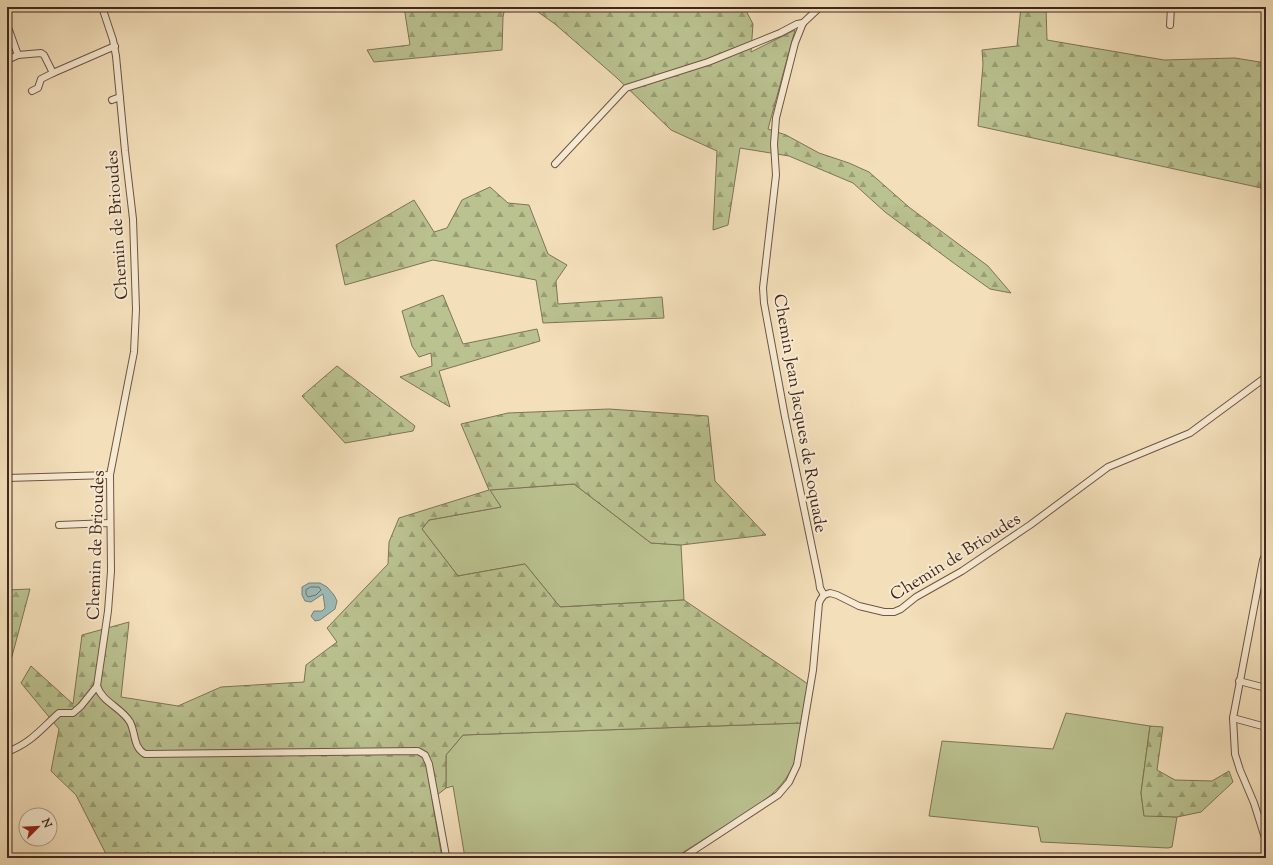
<svg xmlns="http://www.w3.org/2000/svg" width="1273" height="865" viewBox="0 0 1273 865" font-family="'Sorts Mill Goudy',serif">
	<style>
		.grass { fill: #bac290; stroke: #7e7457 }
		.forest { fill: url(#forest-firs); stroke: #7e7457 }
		.water { fill: #9dbbb8; stroke: #78807a }
		.lines { fill: none; stroke-linecap: round; stroke-linejoin: round }
		.shore { stroke: #6f716b; stroke-width: 1 }
		.street-casing { stroke: #6e5545; stroke-width: 8 }
		.street { stroke: #f7ead2; stroke-width: 6 }
		.labels { text-anchor: middle; stroke-width: 4; stroke-linejoin: round; paint-order: stroke }
		.street-label { font-size: 17px; fill: #41271e; stroke: #f7ead2 }
	</style>
	<defs>
		<pattern id="forest-firs" width="22" height="20" patternUnits="userSpaceOnUse"><rect width="22" height="20" fill="#bac290"/><path d="M5 1l3.5 6h-7zM16 11l3.5 6h-7z" fill="#999e75"/></pattern>
	</defs>
	<rect width="100%" height="100%" fill="#f3dfba"/>
	<filter id="stains"><feTurbulence type="fractalNoise" baseFrequency=".005" numOctaves="4"/><feColorMatrix values="0 0 0 0 .2 0 0 0 0 .09 0 0 0 0 .02 0 0 0 .5 -.17"/></filter>
	<radialGradient id="worn" r=".72"><stop offset=".6" stop-color="#630" stop-opacity="0"/><stop offset="1" stop-color="#630" stop-opacity=".3"/></radialGradient>
	<g class="grass">
		<path d="M 574,484 L 651,543 L 681,545 L 684,600 L 560,607 L 525,564 L 458,576 L 422,529 L 429,520 L 501,507 L 489,490 Z"/>
		<path d="M 1066,713 L 1150,726 L 1141,793 L 1144,815 L 1177,817 L 1172,847 L 1168,848 L 1041,842 L 1038,827 L 929,816 L 942,741 L 1053,749 Z"/>
		<path d="M 801,723 C 798,737 798,753 793,766 C 787,780 775,792 763,802 L 674,858 L 465,858 L 453,786 L 446,788 L 446,755 L 463,735 Z"/>
	</g>
	<g class="forest">
		<path d="M 404,7 L 505,7 L 503,17 L 502,50 L 374,62 L 367,50 L 410,45 Z"/>
		<path d="M 531,7 L 744,7 L 753,24 L 751,52 L 795,30 L 768,129 L 786,135 L 819,153 L 849,163 L 869,172 L 910,208 L 988,266 L 1011,293 L 990,289 L 955,264 L 885,212 L 853,183 L 789,156 L 740,148 L 728,225 L 713,230 L 717,151 L 671,130 L 617,78 L 555,24 Z"/>
		<path d="M 1021,7 L 1046,7 L 1047,40 L 1164,60 L 1235,58 L 1266,63 L 1266,189 L 978,126 L 983,64 L 982,50 L 1017,46 Z"/>
		<path d="M 490,187 L 508,203 L 529,205 L 548,254 L 567,265 L 556,281 L 558,304 L 662,297 L 664,318 L 543,323 L 536,280 L 433,260 L 345,285 L 336,245 L 414,200 L 434,232 L 447,228 L 462,200 Z"/>
		<path d="M 443,295 L 463,344 L 537,329 L 540,341 L 439,371 L 450,407 L 400,377 L 432,366 L 431,353 L 419,357 L 412,346 L 402,311 Z"/>
		<path d="M 337,366 L 415,426 L 413,431 L 345,443 L 302,396 Z"/>
		<path d="M 609,409 L 708,416 L 715,481 L 766,535 L 681,545 L 651,543 L 574,484 L 490,490 L 501,507 L 429,520 L 422,529 L 458,576 L 525,564 L 560,607 L 684,600 L 808,684 L 801,723 L 463,735 L 446,755 L 446,788 L 432,799 L 442,858 L 108,858 L 76,795 L 51,771 L 59,729 L 21,683 L 31,666 L 73,704 L 82,635 L 129,622 L 121,697 L 178,706 L 221,687 L 304,682 L 306,665 L 337,642 L 327,628 L 388,564 L 389,542 L 399,518 L 489,490 L 461,424 L 508,413 Z"/>
		<path d="M 30,589 L 7,675 L 7,590 Z"/>
		<path d="M 1150,726 L 1163,727 L 1157,770 L 1175,780 L 1212,781 L 1229,771 L 1233,782 L 1201,812 L 1177,817 L 1144,816 L 1141,793 Z"/>
	</g>
	<path class="water" d="M 309,583 L 320,583 L 327,587 L 334,595 L 337,601 L 335,609 L 320,620 L 315,621 L 311,616 L 314,611 L 322,611 L 325,608 L 323,594 L 311,602 L 305,601 L 302,595 L 302,587 Z"/>
	<g class="lines">
		<path class="shore" d="M 311,587 L 319,587 L 321,590 L 316,595 L 308,597 L 306,594 L 306,590 Z"/>
		<g class="street-casing">
			<g id="street">
				<path d="M 102,7 L 113,40 L 116,56 L 125,151 L 133,219 L 136,309 L 134,352 L 110,475 L 111,571 L 108,611 L 97,686 C 102,702 122,708 130,722 C 136,734 133,747 145,754 L 418,751 L 425,755 L 429,764 L 446,856 L 448,858"/>
				<path d="M 820,7 L 803,23 L 795,43 L 776,118 L 774,144 L 776,175 L 763,288 L 764,303 L 785,417 L 819,581 L 820,588 L 824,595"/>
				<path d="M 1170,25 L 1171,7"/>
				<path d="M 7,31 L 9,30 L 18,55"/>
				<path d="M 7,60 L 18,55 L 41,53 L 44,55 L 53,73 L 115,46"/>
				<path d="M 32,91 L 38,88 L 41,79 L 53,73"/>
				<path d="M 112,100 L 120,97"/>
				<path d="M 555,164 L 626,88 L 708,62 L 780,33 L 797,24 L 803,23"/>
				<path d="M 7,478 L 110,475"/>
				<path d="M 59,525 L 110,523"/>
				<path d="M 1266,553 L 1263,560 L 1233,718 L 1235,754 L 1240,770 L 1254,803 L 1266,841"/>
				<path d="M 1239,681 L 1266,688"/>
				<path d="M 1233,718 L 1266,727"/>
				<path d="M 7,752 C 31,743 40,730 59,713 L 73,713 L 81,706 L 97,686"/>
				<path d="M 682,858 L 778,795 L 789,782 L 797,765 L 813,670 L 819,603 L 821,599 L 824,595 L 830,593 L 837,595 L 859,606 L 884,612 L 894,612 L 901,609 L 916,597 L 962,571 L 1030,525 L 1108,467 L 1190,433 L 1266,377"/>
			</g>
		</g>
		<use href="#street" class="street"/>
	</g>
	<g class="labels">
		<g class="street-label">
			<text transform="translate(116 225) rotate(-94)" y="6">Chemin de Brioudes</text>
			<text transform="translate(801 413) rotate(80)" y="6">Chemin Jean Jacques de Roquade</text>
			<text transform="translate(95 545) rotate(-88)" y="6">Chemin de Brioudes</text>
			<text transform="translate(955 556) rotate(-32)" y="6">Chemin de Brioudes</text>
		</g>
	</g>
	<rect width="1273" height="865" fill="none" stroke="#f3dfba" stroke-width="24"/>
	<rect x="8" y="8" width="1257" height="849" fill="none" stroke="#41271e" stroke-width="2"/>
	<rect x="12" y="12" width="1249" height="841" fill="none" stroke="#41271e"/>
	<g transform="translate(38 827) rotate(66)"><circle r="19" fill="#f7ead2" stroke="#ae9c8a"/>
	<path d="M0-3L7 15L0 10L-7 15Z" fill="#8f2418"/>
	<text y="-6" font-size="11" font-weight="bold" text-anchor="middle" fill="#41271e">N</text>
	</g>
	<rect width="100%" height="100%" filter="url(#stains)"/>
	<rect width="100%" height="100%" fill="url(#worn)"/>
</svg>
